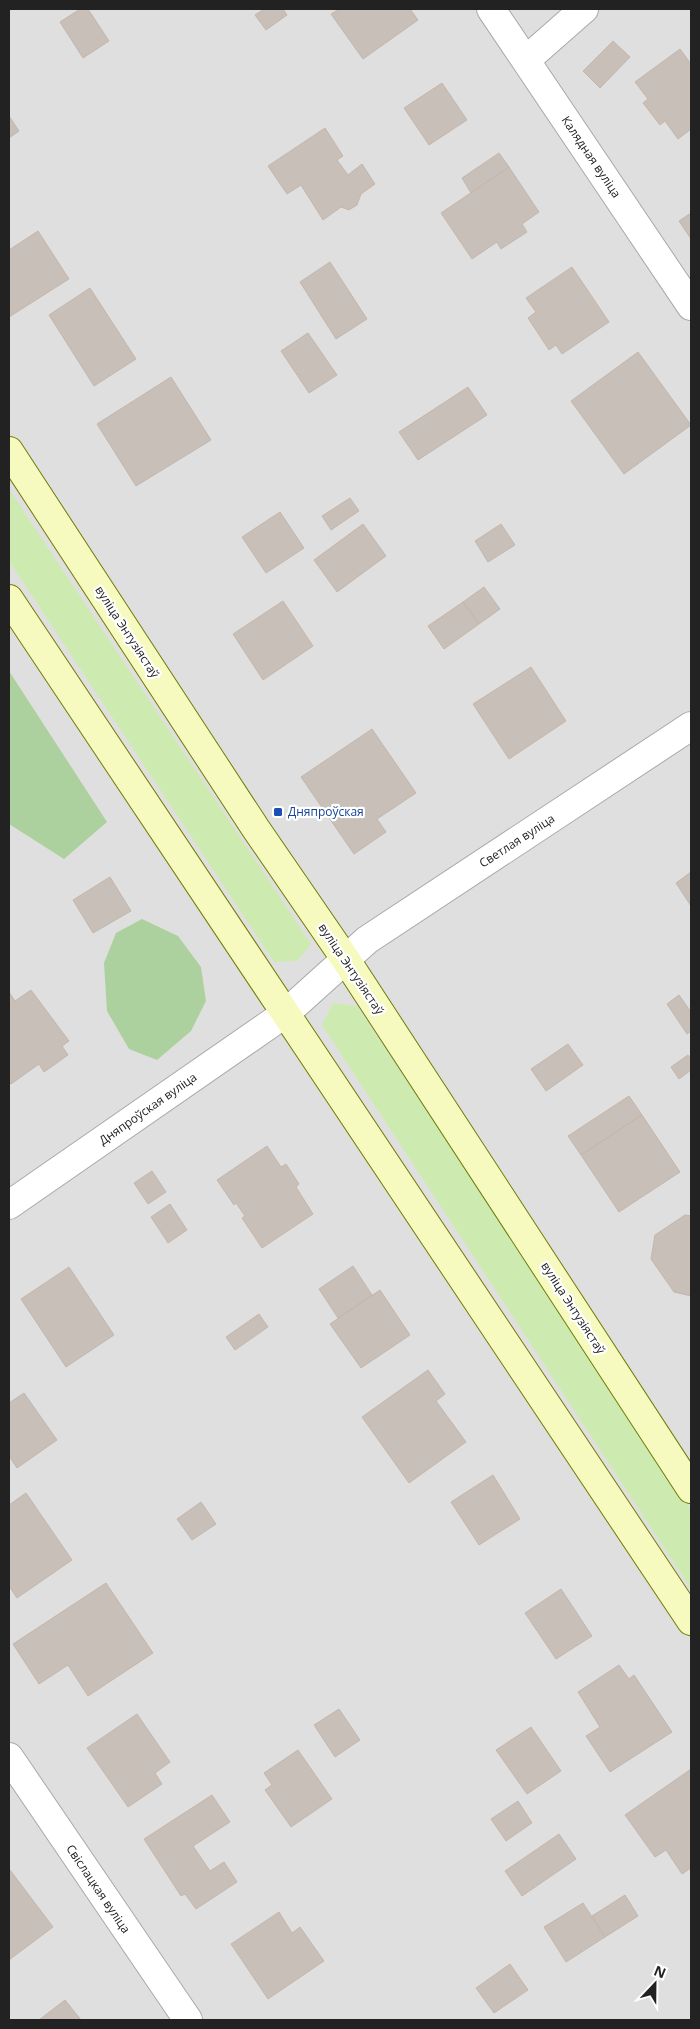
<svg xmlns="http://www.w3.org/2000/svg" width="700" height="2029" viewBox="0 0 700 2029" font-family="'Open Sans',sans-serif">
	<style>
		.residential { fill: #e0dfdf }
		.grass { fill: #cdebb0 }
		.forest { fill: #add19e }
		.building { fill: #c7bfb8; stroke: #c4b6ab }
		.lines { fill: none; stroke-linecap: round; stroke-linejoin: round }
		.street-casing { stroke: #a9a9a9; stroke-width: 30 }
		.secondary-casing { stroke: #707d05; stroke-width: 30 }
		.street { stroke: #fff; stroke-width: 28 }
		.secondary { stroke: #f7fabf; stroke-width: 28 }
		.transit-dot { fill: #1a4fb4; stroke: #fff; stroke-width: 2 }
		.labels { text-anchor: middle; stroke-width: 4.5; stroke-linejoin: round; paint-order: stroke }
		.street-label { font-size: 12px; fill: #222; stroke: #fff }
		.transit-label { font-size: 12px; fill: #164399; stroke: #fff; text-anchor: start }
	</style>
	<rect width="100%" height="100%" fill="#f2efe9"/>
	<rect class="residential" x="9" y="9" width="682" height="2011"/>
	<g class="grass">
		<path d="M 9,489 L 311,944 L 297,961 L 274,962 L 9,561 Z"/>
		<path d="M 333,1003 L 357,1006 L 691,1509 L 691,1589 L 322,1025 Z"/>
	</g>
	<g class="forest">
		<path d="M 9,671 L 107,822 L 64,859 L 9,824 Z"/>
		<path d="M 142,919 L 178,936 L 201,967 L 206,1001 L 191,1031 L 157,1060 L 129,1049 L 107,1011 L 104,963 L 116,933 Z"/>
	</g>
	<g class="building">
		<path d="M 80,9 L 88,9 L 109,41 L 83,58 L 60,22 Z"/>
		<path d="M 264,9 L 283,9 L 287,15 L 266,30 L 255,15 Z"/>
		<path d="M 339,9 L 410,9 L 418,20 L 363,59 L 331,14 Z"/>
		<path d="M 613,41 L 630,57 L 600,88 L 583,71 Z"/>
		<path d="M 680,49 L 691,64 L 691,129 L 678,139 L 665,121 L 660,125 L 643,103 L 648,99 L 635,82 Z"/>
		<path d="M 442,83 L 467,120 L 429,145 L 404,108 Z"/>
		<path d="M 9,116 L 19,131 L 9,138 Z"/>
		<path d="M 325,128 L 343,156 L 337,160 L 348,175 L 362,164 L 375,184 L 361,194 L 357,205 L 349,210 L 341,207 L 323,220 L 301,185 L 287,194 L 268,166 Z"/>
		<path d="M 499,153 L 509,167 L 471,193 L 462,178 Z"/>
		<path d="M 509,167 L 539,212 L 522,224 L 527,232 L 501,249 L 497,242 L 472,259 L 441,213 Z"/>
		<path d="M 691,213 L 691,239 L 679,221 Z"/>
		<path d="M 38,231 L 69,279 L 9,317 L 9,250 Z"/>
		<path d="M 330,262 L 367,319 L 336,339 L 300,282 Z"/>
		<path d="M 572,267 L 609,322 L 562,354 L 556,345 L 549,350 L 528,318 L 536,312 L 526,298 Z"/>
		<path d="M 90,288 L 136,359 L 94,386 L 49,315 Z"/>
		<path d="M 308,333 L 337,375 L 309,393 L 281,351 Z"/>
		<path d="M 638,352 L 691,425 L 624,474 L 571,401 Z"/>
		<path d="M 171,377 L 211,440 L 136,486 L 97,424 Z"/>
		<path d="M 468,387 L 487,415 L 418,460 L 399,432 Z"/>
		<path d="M 350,498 L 359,511 L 331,530 L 322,516 Z"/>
		<path d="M 280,512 L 304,548 L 266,573 L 242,537 Z"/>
		<path d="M 363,524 L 386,556 L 337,592 L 314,560 Z"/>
		<path d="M 501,524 L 515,545 L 488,562 L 475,541 Z"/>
		<path d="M 484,587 L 500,609 L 479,624 L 463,602 Z"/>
		<path d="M 283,601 L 313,646 L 263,680 L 233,634 Z"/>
		<path d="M 463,602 L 479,624 L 444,649 L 428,626 Z"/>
		<path d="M 531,667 L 566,721 L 509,759 L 473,704 Z"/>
		<path d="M 372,729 L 416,793 L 377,819 L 386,832 L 354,854 L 301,777 Z"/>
		<path d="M 691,872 L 691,906 L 676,883 Z"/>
		<path d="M 110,877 L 131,911 L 93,933 L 73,900 Z"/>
		<path d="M 31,990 L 69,1041 L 62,1046 L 68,1055 L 44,1072 L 39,1064 L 11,1084 L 9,1081 L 9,992 L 15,1001 Z"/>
		<path d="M 679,995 L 691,1012 L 691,1031 L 687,1034 L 667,1004 Z"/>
		<path d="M 568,1044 L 583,1065 L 546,1091 L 531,1069 Z"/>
		<path d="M 688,1055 L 691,1060 L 691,1070 L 679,1079 L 671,1067 Z"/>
		<path d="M 629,1096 L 642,1115 L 581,1155 L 568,1136 Z"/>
		<path d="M 642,1115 L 680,1172 L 619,1212 L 581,1155 Z"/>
		<path d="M 267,1146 L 281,1167 L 286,1164 L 299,1184 L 296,1187 L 313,1214 L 262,1248 L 242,1218 L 245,1216 L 236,1203 L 234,1205 L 217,1180 Z"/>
		<path d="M 152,1171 L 166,1192 L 148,1204 L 134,1183 Z"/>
		<path d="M 170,1204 L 187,1230 L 168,1243 L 151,1217 Z"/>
		<path d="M 685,1215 L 691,1216 L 691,1296 L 674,1292 L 651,1259 L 655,1235 Z"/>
		<path d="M 353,1266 L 372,1295 L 338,1318 L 319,1289 Z"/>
		<path d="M 69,1267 L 114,1335 L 66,1367 L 21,1299 Z"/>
		<path d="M 380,1290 L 410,1335 L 361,1368 L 330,1324 Z"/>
		<path d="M 259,1314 L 268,1327 L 235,1350 L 226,1337 Z"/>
		<path d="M 428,1370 L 445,1394 L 436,1401 L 466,1442 L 409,1483 L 362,1417 Z"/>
		<path d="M 24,1393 L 57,1440 L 17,1468 L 9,1456 L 9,1403 Z"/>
		<path d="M 493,1475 L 520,1519 L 479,1545 L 451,1502 Z"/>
		<path d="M 26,1493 L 72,1560 L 17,1598 L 9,1586 L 9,1505 Z"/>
		<path d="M 201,1502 L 216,1524 L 192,1540 L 177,1519 Z"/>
		<path d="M 106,1583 L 153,1653 L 88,1696 L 68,1665 L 39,1684 L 13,1644 Z"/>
		<path d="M 561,1589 L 592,1636 L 556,1659 L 525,1613 Z"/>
		<path d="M 619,1665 L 629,1679 L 634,1675 L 672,1732 L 610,1772 L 586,1736 L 600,1727 L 578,1692 Z"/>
		<path d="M 339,1709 L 360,1740 L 335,1757 L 314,1725 Z"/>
		<path d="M 137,1714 L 170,1762 L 155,1773 L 162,1784 L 128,1807 L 87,1748 Z"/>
		<path d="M 531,1727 L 561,1771 L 527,1794 L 496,1750 Z"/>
		<path d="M 298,1750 L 332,1799 L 291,1827 L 265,1790 L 272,1785 L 264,1773 Z"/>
		<path d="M 691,1769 L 691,1868 L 682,1874 L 666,1850 L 655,1857 L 625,1815 Z"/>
		<path d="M 212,1795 L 230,1822 L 193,1846 L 210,1871 L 224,1862 L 237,1882 L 196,1909 L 185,1894 L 181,1896 L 144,1839 Z"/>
		<path d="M 518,1801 L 532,1823 L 506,1841 L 491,1819 Z"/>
		<path d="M 559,1834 L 576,1859 L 522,1896 L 505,1871 Z"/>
		<path d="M 10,1870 L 53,1927 L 9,1960 L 9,1871 Z"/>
		<path d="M 625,1895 L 638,1916 L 605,1937 L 592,1916 Z"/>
		<path d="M 583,1903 L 605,1937 L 566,1962 L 544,1927 Z"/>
		<path d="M 279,1912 L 292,1933 L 300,1927 L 324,1961 L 268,1999 L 231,1944 Z"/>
		<path d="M 510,1964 L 528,1990 L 494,2013 L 476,1988 Z"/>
		<path d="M 65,2000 L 81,2020 L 39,2020 Z"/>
	</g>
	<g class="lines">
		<g class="street-casing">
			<g id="street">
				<path d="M 491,9 L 691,306"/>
				<path d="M 526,60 L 584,9"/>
				<path d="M 9,1205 L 286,1013 L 367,940 L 691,726"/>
				<path d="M 9,1757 L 188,2020"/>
			</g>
		</g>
		<g class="secondary-casing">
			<g id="secondary">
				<path d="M 9,451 L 256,829 L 346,960 L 691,1489"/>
				<path d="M 9,599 L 691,1621"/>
			</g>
		</g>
		<use href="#street" class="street"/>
		<use href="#secondary" class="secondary"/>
	</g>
	<rect class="transit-dot" x="273" y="807" width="10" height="10" rx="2.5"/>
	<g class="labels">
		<g class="street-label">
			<text transform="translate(591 157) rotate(56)" y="4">Калядная вуліца</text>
			<text transform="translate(127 632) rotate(57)" y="4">вуліца Энтузіястаў</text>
			<text transform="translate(517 841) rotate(-33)" y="4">Светлая вуліца</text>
			<text transform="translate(351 969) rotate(56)" y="4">вуліца Энтузіястаў</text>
			<text transform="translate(148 1109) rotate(-35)" y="4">Дняпроўская вуліца</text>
			<text transform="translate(573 1308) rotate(57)" y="4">вуліца Энтузіястаў</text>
			<text transform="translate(98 1889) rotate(56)" y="4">Свіслацкая вуліца</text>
		</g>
		<g class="transit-label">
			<text x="288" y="816">Дняпроўская</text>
		</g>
	</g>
	<rect width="700" height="2029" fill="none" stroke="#222222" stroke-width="20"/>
	<g transform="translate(655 1984) rotate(22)" stroke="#ffffff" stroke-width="4" paint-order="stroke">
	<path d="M0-4L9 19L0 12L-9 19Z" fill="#222222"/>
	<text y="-8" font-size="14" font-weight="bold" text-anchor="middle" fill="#222222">N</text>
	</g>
</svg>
